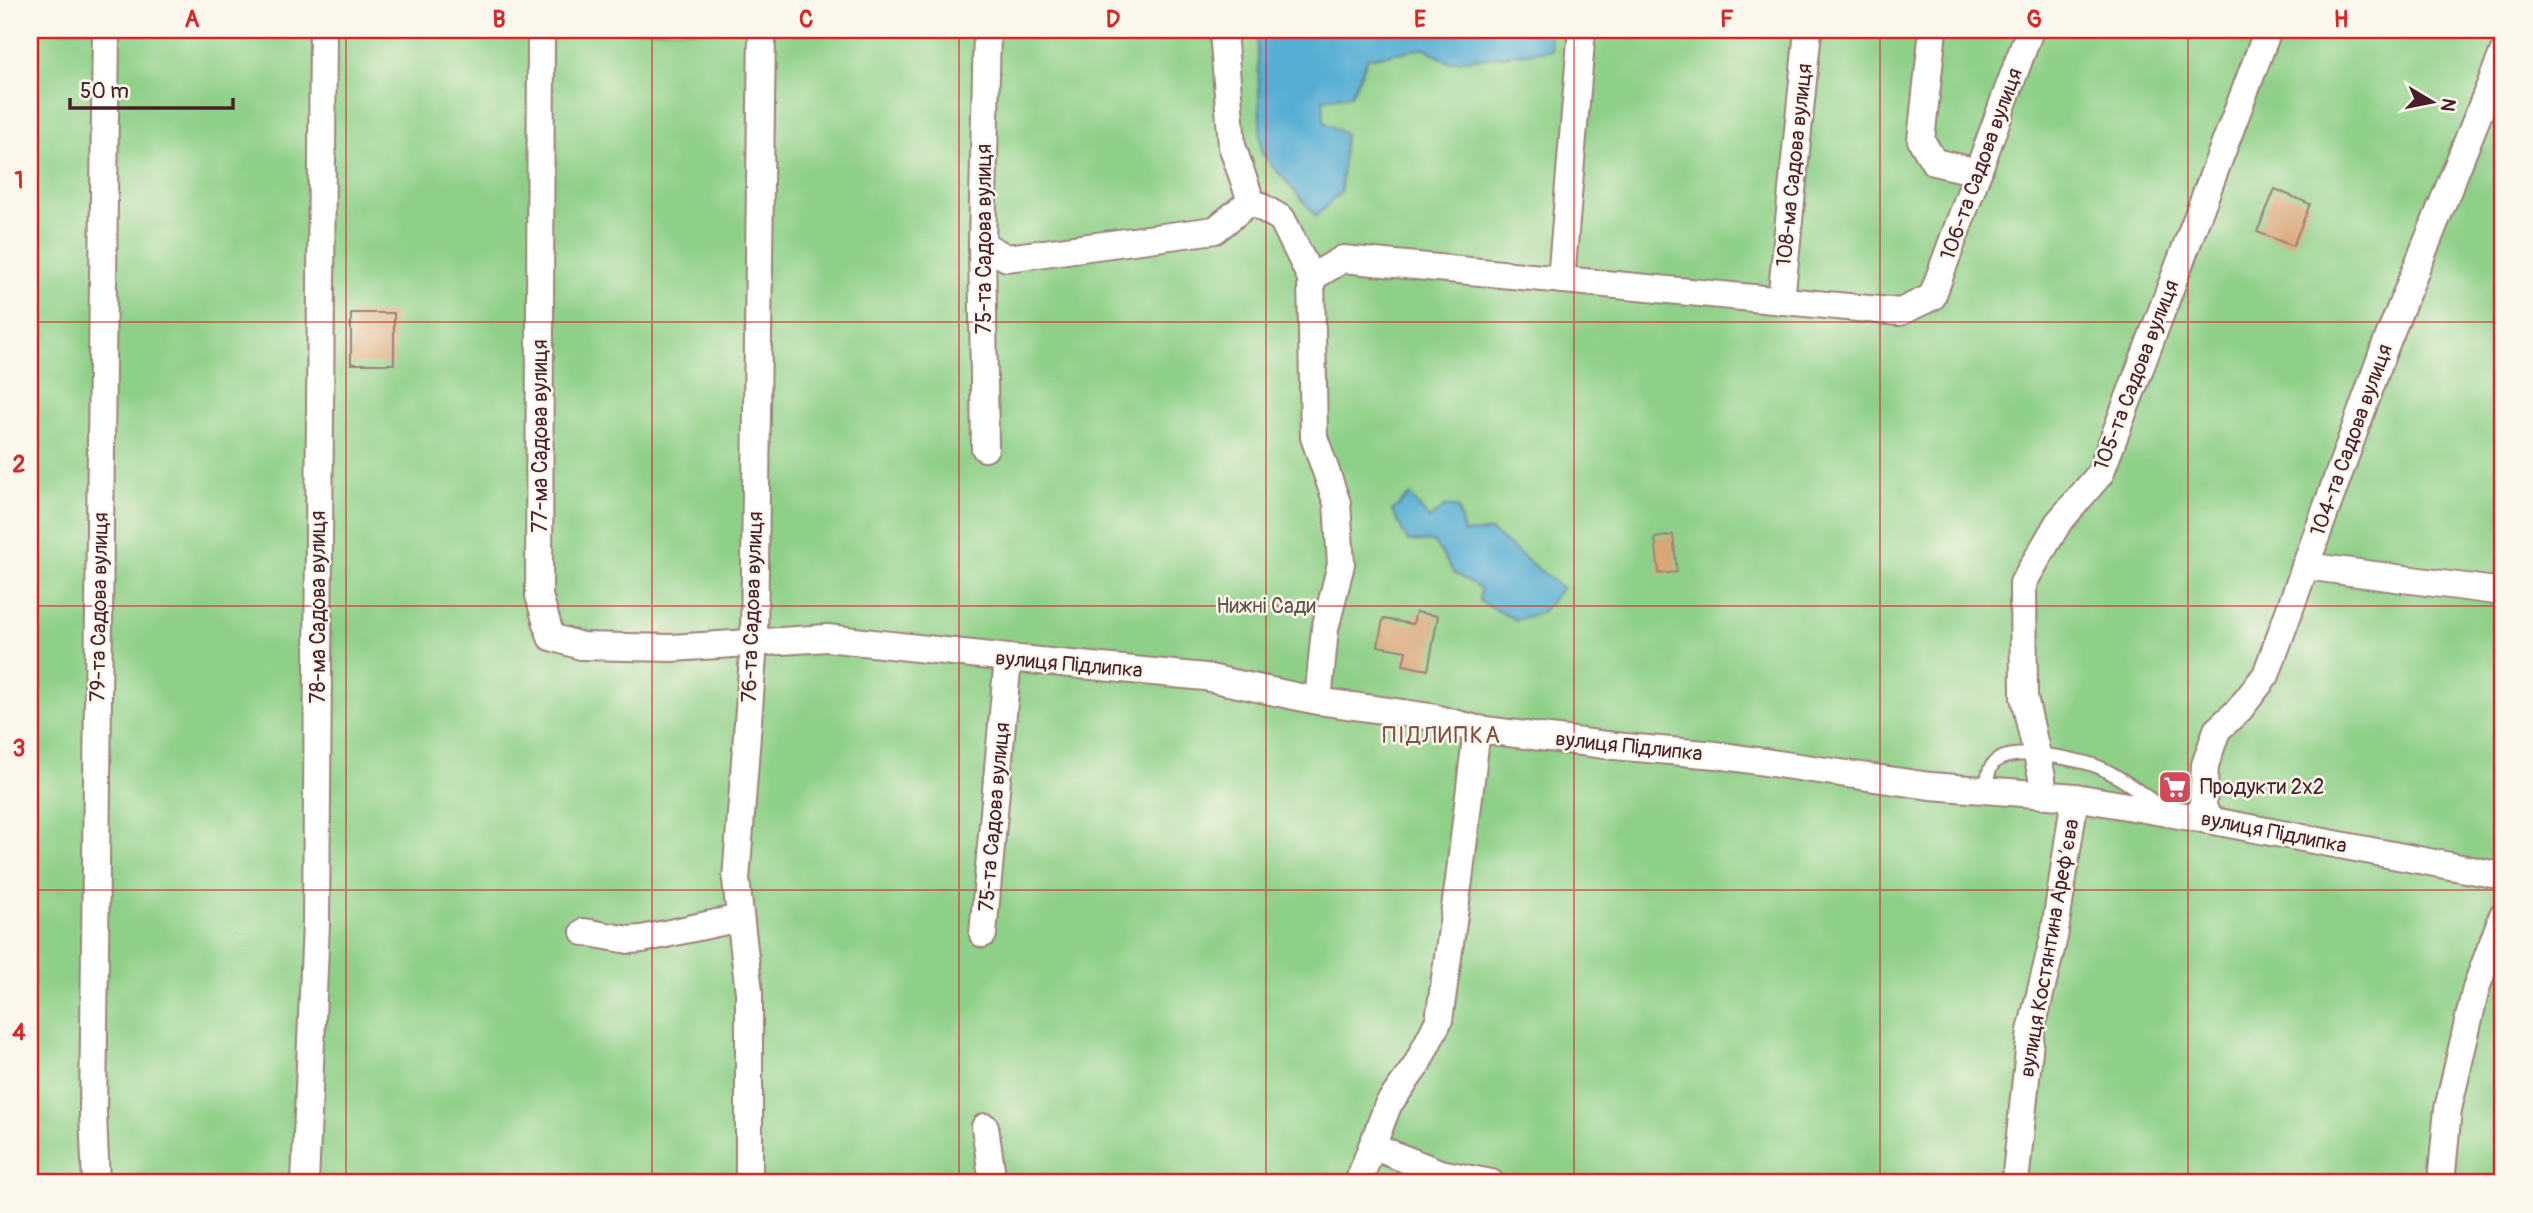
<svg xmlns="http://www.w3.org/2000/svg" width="2533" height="1213" viewBox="0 0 2533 1213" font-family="Pangolin,sans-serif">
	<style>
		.green { fill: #8fd088; stroke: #6c785a; stroke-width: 2 }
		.water { fill: #56aed3; stroke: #50667f; stroke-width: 2 }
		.building { fill: #d8a677 }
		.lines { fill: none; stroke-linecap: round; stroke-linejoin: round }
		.lane-casing { stroke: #9e8179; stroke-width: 16 }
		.street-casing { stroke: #9e8179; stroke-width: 30 }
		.lane { stroke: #fff; stroke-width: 12 }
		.street { stroke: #fff; stroke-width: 26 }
		.grid { fill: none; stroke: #d62828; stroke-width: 2; stroke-opacity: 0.55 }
		.labels { text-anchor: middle; stroke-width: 5; stroke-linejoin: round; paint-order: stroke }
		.street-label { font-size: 21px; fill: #4a1f2b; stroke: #fbf7ec }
		.park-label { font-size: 21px; fill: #5f5447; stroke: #fbf7ec }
		.poi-label { font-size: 21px; fill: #4a1f2b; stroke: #fbf7ec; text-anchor: start }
		.neighbourhood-label { font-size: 23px; letter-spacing: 2px; fill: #7c4e46; stroke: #fbf7ec }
		.neatline { fill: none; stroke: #d62828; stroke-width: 2.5 }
		.grid-label { font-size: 23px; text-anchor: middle; font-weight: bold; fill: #d62828 }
	</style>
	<rect width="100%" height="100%" fill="#fbf7ec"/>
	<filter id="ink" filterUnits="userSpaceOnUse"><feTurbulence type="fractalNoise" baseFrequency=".0143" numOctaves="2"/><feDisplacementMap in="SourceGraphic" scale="14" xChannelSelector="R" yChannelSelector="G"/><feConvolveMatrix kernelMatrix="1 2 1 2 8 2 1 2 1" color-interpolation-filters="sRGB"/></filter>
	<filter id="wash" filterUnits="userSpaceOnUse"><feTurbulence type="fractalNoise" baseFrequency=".00686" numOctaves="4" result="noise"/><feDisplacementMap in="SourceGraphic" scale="28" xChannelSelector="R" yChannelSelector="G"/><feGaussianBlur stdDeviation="1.57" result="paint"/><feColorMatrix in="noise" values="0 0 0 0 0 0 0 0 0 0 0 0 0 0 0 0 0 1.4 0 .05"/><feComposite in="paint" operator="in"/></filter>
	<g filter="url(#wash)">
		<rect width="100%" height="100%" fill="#f2e3c7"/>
		<rect class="green" x="30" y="30" width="2473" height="1153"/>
		<g class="water">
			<path d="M 1257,30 L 1548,30 L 1552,50 L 1448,62 L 1425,48 L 1368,58 L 1351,95 L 1323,99 L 1324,122 L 1345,134 L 1341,192 L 1316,216 L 1261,152 Z"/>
			<path d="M 1410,495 L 1429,519 L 1446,506 L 1458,508 L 1464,533 L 1491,531 L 1562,588 L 1542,612 L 1516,620 L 1479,601 L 1481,589 L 1454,573 L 1434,542 L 1408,541 L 1392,511 Z"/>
		</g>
		<g id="blocks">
			<g class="building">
				<path d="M 2275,189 L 2310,204 L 2293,246 L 2257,232 Z"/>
				<rect x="351" y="313" width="43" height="51"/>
				<path d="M 1673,535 L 1677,572 L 1659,574 L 1655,538 Z"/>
				<path d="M 1416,612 L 1438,616 L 1428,670 L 1403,665 L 1406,651 L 1378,646 L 1383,619 L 1413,624 Z"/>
			</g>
		</g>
	</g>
	<g filter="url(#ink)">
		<use href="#blocks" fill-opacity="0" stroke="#9e8179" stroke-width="2"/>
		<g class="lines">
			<g class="lane-casing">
				<path id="lane" d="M 1987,790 C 1987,782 1987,772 1993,764 C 2008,744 2087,759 2107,771 C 2125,780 2141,793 2157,804"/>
			</g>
			<g class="street-casing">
				<g id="street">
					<path d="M 541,30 L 539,596 L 551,637 L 581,646 L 672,648 L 827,638 L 1008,658 L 1205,677 L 1318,701 L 1431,717 L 1477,729 L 1614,746 L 1716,755 L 1930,786 L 2075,797 L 2208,820 L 2503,876"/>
					<path d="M 1223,30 L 1232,146 L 1251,201 L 1282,219 L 1311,278 L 1314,437 L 1337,503 L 1341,564 L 1325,629 L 1318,701"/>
					<path d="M 1933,30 L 1921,140 L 1934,162 L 1978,172"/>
					<path d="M 982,244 L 1007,258 L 1215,230 L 1251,201"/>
					<path d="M 1311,278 L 1343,259 L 1900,312 L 1932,297 L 2030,30"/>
					<path d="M 1561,280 L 1582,30"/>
					<path d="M 1781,301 L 1808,30"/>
					<path d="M 985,448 L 982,244 L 987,30"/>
					<path d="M 2305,566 L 2503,592"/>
					<path d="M 2042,795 L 2042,777 L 2024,697 L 2023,583 L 2058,523 L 2100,474 L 2268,30"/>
					<path d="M 2208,820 L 2203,805 L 2205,765 L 2217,730 L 2239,710 L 2266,675 L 2384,349 L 2503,53"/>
					<path d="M 584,932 L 629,940 L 642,939 L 740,918"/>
					<path d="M 983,934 L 1008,658"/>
					<path d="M 985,1127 L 993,1183"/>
					<path d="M 1372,1146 L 1440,1173 L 1491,1183"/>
					<path d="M 96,1183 L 93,1114 L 106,30"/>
					<path d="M 305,1183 L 316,923 L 323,30"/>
					<path d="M 749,1183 L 749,992 L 736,880 L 754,643 L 762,30"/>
					<path d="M 1358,1183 L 1388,1105 L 1416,1066 L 1439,1020 L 1459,880 L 1477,729"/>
					<path d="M 2015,1183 L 2031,1031 L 2054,937 L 2075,797"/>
					<path d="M 2441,1183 L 2448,1109 L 2476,988 L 2503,915"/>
				</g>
			</g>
			<use href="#lane" class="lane"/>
			<use href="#street" class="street"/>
		</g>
	</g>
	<path class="grid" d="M 346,30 L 346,1183M 652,30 L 652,1183M 959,30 L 959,1183M 1266,30 L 1266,1183M 1574,30 L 1574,1183M 1880,30 L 1880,1183M 2188,30 L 2188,1183M 30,322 L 2503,322M 30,606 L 2503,606M 30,890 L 2503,890"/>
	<defs>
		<g id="supermarket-square" transform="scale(1.75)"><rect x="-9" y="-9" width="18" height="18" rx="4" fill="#d1495b" stroke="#fbf7ec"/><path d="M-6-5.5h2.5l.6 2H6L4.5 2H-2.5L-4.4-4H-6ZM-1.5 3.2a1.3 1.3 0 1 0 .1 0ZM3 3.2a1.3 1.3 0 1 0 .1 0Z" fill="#fff"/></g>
	</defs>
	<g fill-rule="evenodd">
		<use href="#supermarket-square" x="2175" y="787"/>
	</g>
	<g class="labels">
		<g class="street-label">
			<text transform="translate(1981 164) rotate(-70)" y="7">106-та Садова вулиця</text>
			<text transform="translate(1794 165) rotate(-84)" y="7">108-ма Садова вулиця</text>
			<text transform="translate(984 239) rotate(-90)" y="7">75-та Садова вулиця</text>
			<text transform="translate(2136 375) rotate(-69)" y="7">105-та Садова вулиця</text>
			<text transform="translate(540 436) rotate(-90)" y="7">77-ма Садова вулиця</text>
			<text transform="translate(2351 440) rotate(-70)" y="7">104-та Садова вулиця</text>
			<text transform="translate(99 607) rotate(-89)" y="7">79-та Садова вулиця</text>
			<text transform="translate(318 607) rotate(-90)" y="7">78-ма Садова вулиця</text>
			<text transform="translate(752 607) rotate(-88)" y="7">76-та Садова вулиця</text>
			<text transform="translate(1069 664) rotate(5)" y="7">вулиця Підлипка</text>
			<text transform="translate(1629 746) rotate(6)" y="7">вулиця Підлипка</text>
			<text transform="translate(994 817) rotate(-85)" y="7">75-та Садова вулиця</text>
			<text transform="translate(2274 832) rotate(11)" y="7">вулиця Підлипка</text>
			<text transform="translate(2049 948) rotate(-80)" y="7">вулиця Костянтина Арефʼєва</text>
		</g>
		<g class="park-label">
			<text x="1266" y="613">Нижні Сади</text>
		</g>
		<g class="poi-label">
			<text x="2200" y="794">Продукти 2х2</text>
		</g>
		<g class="neighbourhood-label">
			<text x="1442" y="743">ПІДЛИПКА</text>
		</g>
	</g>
	<rect width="2533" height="1213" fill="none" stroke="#fbf7ec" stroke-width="77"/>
	<g transform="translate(2432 102) rotate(100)" stroke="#fbf7ec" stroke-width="5" paint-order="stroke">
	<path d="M0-5L12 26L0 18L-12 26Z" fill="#4a1f2b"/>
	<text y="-10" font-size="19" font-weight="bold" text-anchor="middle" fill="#4a1f2b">N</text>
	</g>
	<path d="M70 98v10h163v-10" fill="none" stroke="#4a1f2b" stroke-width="3.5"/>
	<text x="80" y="98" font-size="21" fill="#4a1f2b" stroke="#fbf7ec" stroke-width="5" paint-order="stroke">50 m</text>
	<rect x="38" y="38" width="2456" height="1136" class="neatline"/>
	<g class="grid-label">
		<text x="192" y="27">A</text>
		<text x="499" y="27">B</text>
		<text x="806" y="27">C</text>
		<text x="1113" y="27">D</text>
		<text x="1420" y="27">E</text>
		<text x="1727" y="27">F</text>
		<text x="2034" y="27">G</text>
		<text x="2341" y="27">H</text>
		<text x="19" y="188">1</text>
		<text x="19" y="472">2</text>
		<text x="19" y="756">3</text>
		<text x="19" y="1040">4</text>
	</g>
</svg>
